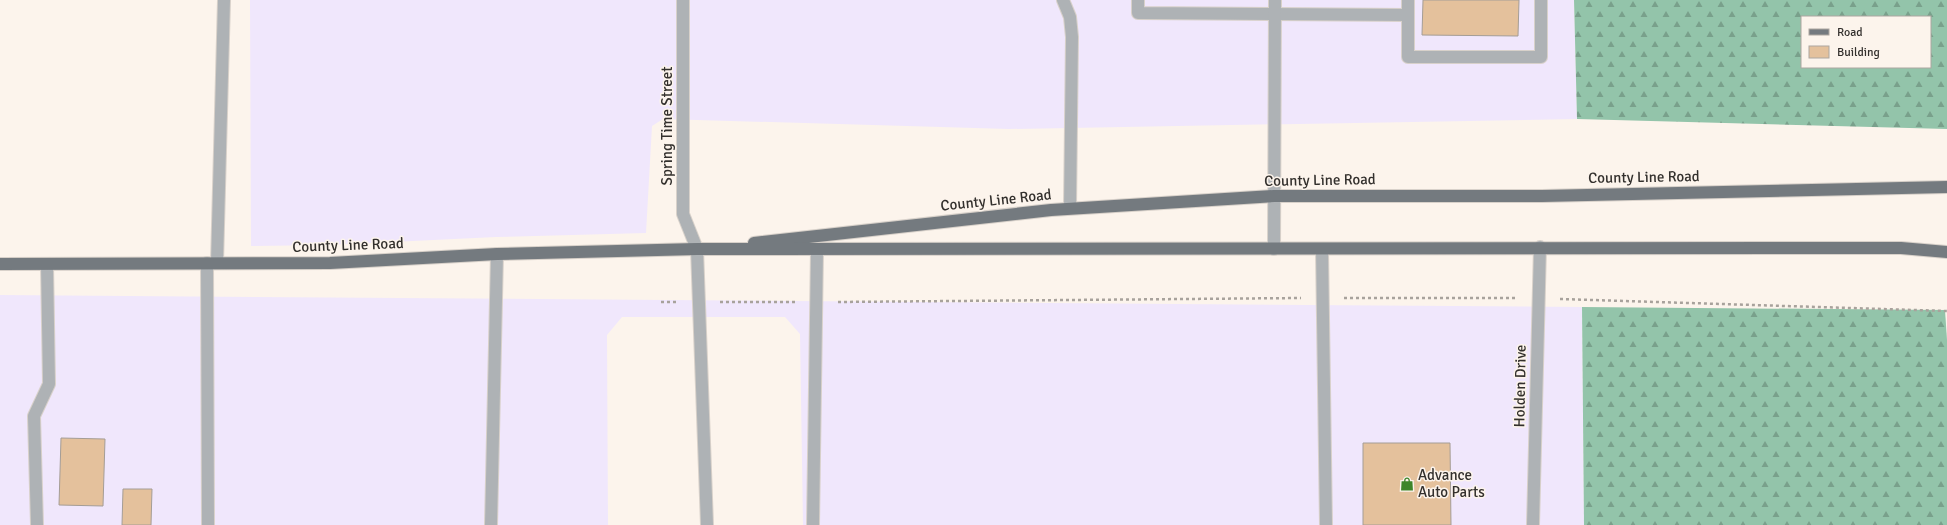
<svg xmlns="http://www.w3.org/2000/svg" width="1947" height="525" viewBox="0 0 1947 525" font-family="Signika,sans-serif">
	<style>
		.commercial { fill: #f0e7fc }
		.forest { fill: url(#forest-firs); fill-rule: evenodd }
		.building { fill: #e4c19c; stroke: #a49d96 }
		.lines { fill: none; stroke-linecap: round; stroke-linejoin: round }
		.minor-casing { stroke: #d8d1ca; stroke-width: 14 }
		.major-casing { stroke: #d8d1ca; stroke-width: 14 }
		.path { stroke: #a8a29c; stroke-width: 2.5; stroke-dasharray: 3 3; stroke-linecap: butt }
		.minor { stroke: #aeb2b5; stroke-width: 12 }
		.major { stroke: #747a7f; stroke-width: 12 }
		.labels { text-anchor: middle; stroke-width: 3; stroke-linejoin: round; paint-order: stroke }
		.street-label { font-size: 15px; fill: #33302d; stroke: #fcf4ec }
		.poi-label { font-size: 15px; fill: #33302d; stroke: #fcf4ec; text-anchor: start }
	</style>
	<defs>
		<pattern id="forest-firs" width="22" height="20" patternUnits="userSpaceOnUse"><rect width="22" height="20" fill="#93c4aa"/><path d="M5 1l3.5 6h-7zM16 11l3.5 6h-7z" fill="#79a08b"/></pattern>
	</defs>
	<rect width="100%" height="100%" fill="#fcf4ec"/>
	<g class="commercial">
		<path d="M 250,0 L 1574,0 L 1577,119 L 1009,129 L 663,119 L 652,126 L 646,233 L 496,237 L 329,245 L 251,246 Z"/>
		<path d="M 0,295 L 1582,307 L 1584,525 L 803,525 L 800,334 L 785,317 L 622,317 L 607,335 L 608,525 L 0,525 Z"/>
	</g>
	<g class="forest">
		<path d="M 1574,0 L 1947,0 L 1947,129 L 1577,119 ZM 1802,17 L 1930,17 L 1930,67 L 1802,67 Z"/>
		<path d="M 1582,307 L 1945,310 L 1947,340 L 1947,525 L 1584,525 Z"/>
	</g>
	<g class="building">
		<path d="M 1423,0 L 1519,0 L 1518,36 L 1422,35 Z"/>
		<path d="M 61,438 L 105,439 L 103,506 L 59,505 Z"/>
		<path d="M 1363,443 L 1450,443 L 1451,525 L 1363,525 Z"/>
		<path d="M 123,489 L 152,489 L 151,525 L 122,525 Z"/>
	</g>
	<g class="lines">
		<g class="minor-casing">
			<g id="minor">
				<path d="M 683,0 L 683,214 L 697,249 L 707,525"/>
				<path d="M 1063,0 L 1070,17 L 1072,37 L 1070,208"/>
				<path d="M 1138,0 L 1138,13 L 1408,15"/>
				<path d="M 1408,0 L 1408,57 L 1541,57 L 1541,0"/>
				<path d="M 1274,249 L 1275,0"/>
				<path d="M 1322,249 L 1326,525"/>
				<path d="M 207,263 L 208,525"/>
				<path d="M 217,263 L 224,0"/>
				<path d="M 37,525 L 34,416 L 49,384 L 47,264"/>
				<path d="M 491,525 L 497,254"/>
				<path d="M 813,525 L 817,250"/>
				<path d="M 1533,525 L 1540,247"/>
			</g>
		</g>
		<g class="major-casing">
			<g id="major">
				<path d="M 754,243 L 1051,210 L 1274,196 L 1542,196 L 1947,187"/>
				<path d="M 0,264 L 330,263 L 497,254 L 697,249 L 1901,248 L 1947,252"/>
			</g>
		</g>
		<g class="path">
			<path d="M 1344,298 L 1517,298"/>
			<path d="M 1560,299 L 1947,311"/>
			<path d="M 661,302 L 679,302"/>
			<path d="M 720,302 L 795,302"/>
			<path d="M 838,302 L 1301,298"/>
		</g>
		<use href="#minor" class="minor"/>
		<use href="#major" class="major"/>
	</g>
	<defs>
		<g id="shop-bare" transform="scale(1.08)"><path d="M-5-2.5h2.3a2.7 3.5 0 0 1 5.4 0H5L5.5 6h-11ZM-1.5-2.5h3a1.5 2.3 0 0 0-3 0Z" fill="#3e852a" stroke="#fcf4ec" stroke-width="2.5" paint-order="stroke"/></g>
	</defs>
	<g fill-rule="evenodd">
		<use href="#shop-bare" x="1407" y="484"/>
	</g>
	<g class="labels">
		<g class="street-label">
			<text transform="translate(667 126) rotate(-90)" y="5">Spring Time Street</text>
			<text transform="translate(1644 177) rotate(-1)" y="5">County Line Road</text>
			<text transform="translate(1320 180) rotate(-1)" y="5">County Line Road</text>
			<text transform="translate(996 200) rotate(-6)" y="5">County Line Road</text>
			<text transform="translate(348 245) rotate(-2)" y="5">County Line Road</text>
			<text transform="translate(1520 386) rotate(-89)" y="5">Holden Drive</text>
		</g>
		<g class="poi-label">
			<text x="1418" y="480">Advance<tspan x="1418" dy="17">Auto Parts</tspan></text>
		</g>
	</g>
	<rect x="1801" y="16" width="130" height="52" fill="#fcf4ec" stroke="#aca6a0"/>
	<rect x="1809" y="29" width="20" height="6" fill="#747a7f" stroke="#aca6a0"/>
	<text x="1837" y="36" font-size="12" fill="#33302d">Road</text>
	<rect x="1809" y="46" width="20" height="12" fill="#e4c19c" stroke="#aca6a0"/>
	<text x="1837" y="56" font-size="12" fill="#33302d">Building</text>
</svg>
